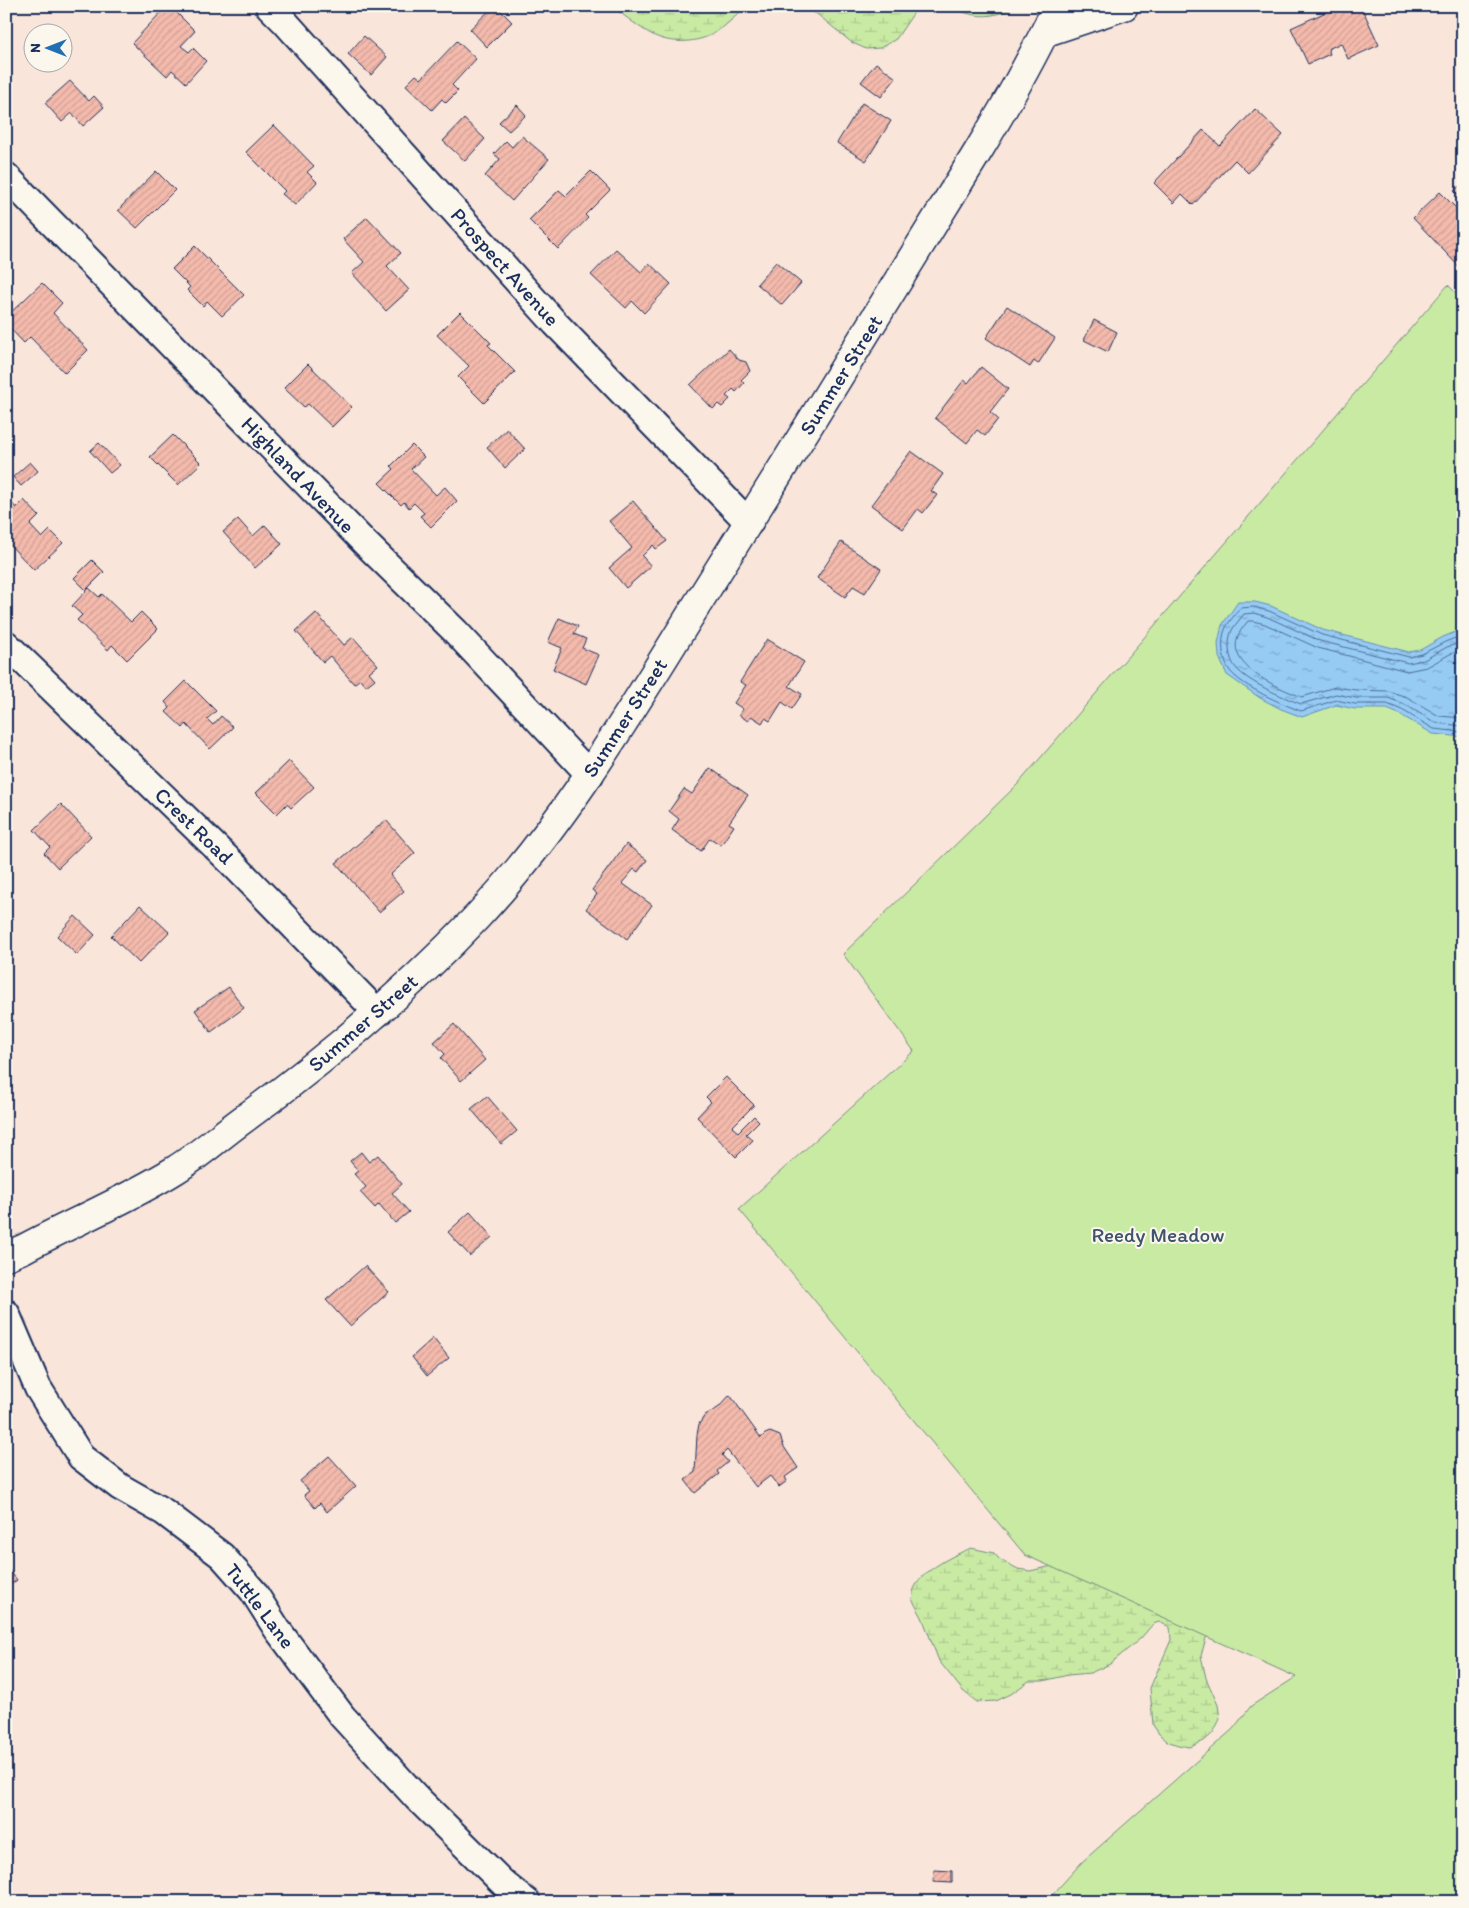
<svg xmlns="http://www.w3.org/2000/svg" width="1469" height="1908" viewBox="0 0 1469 1908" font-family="Itim,sans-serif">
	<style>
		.wetland { fill: url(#wetland-marsh); stroke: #728c80 }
		.green { fill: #c9eaa3; stroke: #728c80 }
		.water { fill: url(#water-ripples); stroke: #658db8 }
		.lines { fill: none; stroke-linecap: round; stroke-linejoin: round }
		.shore { stroke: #4c6d9a; stroke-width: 1 }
		.building { fill: url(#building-hatch); stroke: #1b2f5e }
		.minor-casing { stroke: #1b2f5e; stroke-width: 30 }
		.secondary-casing { stroke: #1b2f5e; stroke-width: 31 }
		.minor { stroke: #fbf7ec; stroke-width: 26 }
		.secondary { stroke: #fbf7ec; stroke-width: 28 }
		.labels { text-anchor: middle; stroke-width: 4; stroke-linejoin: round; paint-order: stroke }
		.street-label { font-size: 21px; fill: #1b2f5e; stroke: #fbf7ec }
		.park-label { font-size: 21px; fill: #3e546c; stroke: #fbf7ec }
	</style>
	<defs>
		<pattern id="wetland-marsh" width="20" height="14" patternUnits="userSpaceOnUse" patternTransform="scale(1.25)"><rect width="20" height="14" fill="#c9eaa3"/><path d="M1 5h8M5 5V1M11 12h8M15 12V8" fill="none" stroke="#acc98f"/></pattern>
		<pattern id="water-ripples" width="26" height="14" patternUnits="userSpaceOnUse" patternTransform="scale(1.25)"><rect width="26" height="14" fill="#96cbf4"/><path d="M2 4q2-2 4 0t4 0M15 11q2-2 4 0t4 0" fill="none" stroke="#7aa5c9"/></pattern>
		<pattern id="building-hatch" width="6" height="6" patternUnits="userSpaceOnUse" patternTransform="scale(1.25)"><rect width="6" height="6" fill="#f4baac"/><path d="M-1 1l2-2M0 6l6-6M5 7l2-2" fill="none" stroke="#d1a096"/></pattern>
	</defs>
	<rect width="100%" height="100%" fill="#f9e5d9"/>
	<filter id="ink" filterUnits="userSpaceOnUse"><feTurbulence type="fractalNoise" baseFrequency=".02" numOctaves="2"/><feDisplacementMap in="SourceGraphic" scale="10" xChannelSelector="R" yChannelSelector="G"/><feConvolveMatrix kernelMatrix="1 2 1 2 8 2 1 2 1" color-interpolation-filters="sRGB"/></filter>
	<g filter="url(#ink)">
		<g class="wetland">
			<path d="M 612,6 L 749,6 C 737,13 728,25 716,32 C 701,42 677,44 660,38 C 647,34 623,15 612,6 Z"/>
			<path d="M 797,6 L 926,6 L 915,11 L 896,39 L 880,48 L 866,49 L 851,42 L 817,14 Z"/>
			<path d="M 940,6 L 1012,6 L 1011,9 C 979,23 970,12 940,6 Z"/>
			<path d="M 971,1548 L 994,1553 L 999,1559 L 1018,1569 L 1030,1571 L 1057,1565 L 1215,1625 L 1206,1638 L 1201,1656 L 1206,1678 L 1218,1705 L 1220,1719 L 1213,1733 L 1204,1741 L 1190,1747 L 1178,1745 L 1167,1741 L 1159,1734 L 1153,1725 L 1150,1688 L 1171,1640 L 1170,1627 L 1159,1622 L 1153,1624 L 1141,1638 L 1110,1664 L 1090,1673 L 1068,1675 L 1043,1681 L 1029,1681 L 1011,1694 L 996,1701 L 977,1702 L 963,1691 L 939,1661 L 922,1617 L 912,1599 C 913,1595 913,1590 915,1587 C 923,1570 954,1555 971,1548 Z"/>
		</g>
		<path class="green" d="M 1448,285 L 1463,300 L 1463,1902 L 1046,1902 L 1082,1862 L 1233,1729 L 1251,1706 L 1296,1677 L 1025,1555 L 739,1209 L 914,1051 L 843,954 L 1018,784 Z"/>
		<path class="water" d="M 1238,602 L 1255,602 L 1271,606 L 1323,630 L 1409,652 L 1420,650 L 1443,637 L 1463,629 L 1463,737 L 1433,734 L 1399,714 L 1387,709 L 1355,709 L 1336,705 L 1302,717 L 1281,709 L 1260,698 L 1227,675 L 1219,657 L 1218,643 L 1222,625 Z"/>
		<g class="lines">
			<g class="shore">
				<path d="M 1463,635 L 1445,642 L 1422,654 L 1409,657 L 1322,635 L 1269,611 L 1254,607 L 1240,608 C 1236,614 1230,620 1226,627 C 1220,639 1222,661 1230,671 C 1243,687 1282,704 1301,711 L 1336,700 L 1355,704 L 1387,704 L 1402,710 L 1434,729 L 1463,732"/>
				<path d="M 1463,642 L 1447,647 L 1424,660 L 1408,663 L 1320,641 L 1267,617 L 1254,613 L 1244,614 C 1240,619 1235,625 1232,630 C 1227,640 1228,659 1236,668 C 1249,683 1283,697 1301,704 L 1336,694 L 1356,698 L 1388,698 L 1404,704 L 1436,723 L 1463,726"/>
				<path d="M 1463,650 L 1450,654 L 1427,667 L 1407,671 L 1318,648 L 1265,624 L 1253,621 L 1248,621 C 1245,625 1241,629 1239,634 C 1223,666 1279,688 1302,697 L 1335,687 L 1356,690 L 1388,691 L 1407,697 L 1439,716 L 1463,718"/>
			</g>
		</g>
		<g class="building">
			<path d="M 167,6 L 170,6 L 195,31 L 181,46 L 189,52 L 193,48 L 206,61 L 186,83 L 172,70 L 167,76 L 132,43 Z"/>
			<path d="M 494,6 L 496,6 L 512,22 L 487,47 L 470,29 Z"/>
			<path d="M 1339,6 L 1361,6 L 1379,45 L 1348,59 L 1341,43 L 1328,49 L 1330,54 L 1308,64 L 1291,28 Z"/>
			<path d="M 364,36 L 387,57 L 371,75 L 348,54 Z"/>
			<path d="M 457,41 L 476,59 L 452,85 L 458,91 L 446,103 L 442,99 L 432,110 L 406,85 L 416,75 L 421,79 Z"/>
			<path d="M 876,63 L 896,78 L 881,97 L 861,82 Z"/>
			<path d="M 70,81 L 89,101 L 94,96 L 104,107 L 83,126 L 72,113 L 62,122 L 45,103 Z"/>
			<path d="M 862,103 L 891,121 L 866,161 L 837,143 Z"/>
			<path d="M 517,105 L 526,115 L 509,131 L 499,122 Z"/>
			<path d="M 1255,109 L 1283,135 L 1248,173 L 1235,160 L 1193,205 L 1182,194 L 1174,203 L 1154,183 L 1203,130 L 1220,146 Z"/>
			<path d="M 464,119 L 485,139 L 465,161 L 443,141 Z"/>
			<path d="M 274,125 L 314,166 L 307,172 L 317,182 L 295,205 L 282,194 L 285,191 L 246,152 Z"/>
			<path d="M 522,136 L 549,159 L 512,201 L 485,176 L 500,159 L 494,154 L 506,141 L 512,147 Z"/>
			<path d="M 156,171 L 175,190 L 137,228 L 118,210 Z"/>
			<path d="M 591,171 L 610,190 L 585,215 L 588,218 L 558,249 L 529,220 L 559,190 L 566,196 Z"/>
			<path d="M 1463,183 L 1463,200 L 1454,191 Z"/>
			<path d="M 1440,192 L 1458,210 L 1463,205 L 1463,271 L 1413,218 Z"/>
			<path d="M 367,217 L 401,253 L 387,266 L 409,290 L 386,311 L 352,273 L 364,262 L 343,239 Z"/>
			<path d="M 195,246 L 244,295 L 222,316 L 207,301 L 203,306 L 187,290 L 190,287 L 172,269 Z"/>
			<path d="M 616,249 L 641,272 L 649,263 L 671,284 L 644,313 L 632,301 L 626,308 L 591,275 Z"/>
			<path d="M 776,262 L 801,283 L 782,305 L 757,284 Z"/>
			<path d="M 42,283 L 62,303 L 53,313 L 88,350 L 65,373 L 30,337 L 24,343 L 6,324 L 6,317 Z"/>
			<path d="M 1007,306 L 1055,338 L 1038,364 L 1034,361 L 1030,367 L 986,338 Z"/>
			<path d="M 460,312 L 491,343 L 488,345 L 515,372 L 484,403 L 458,377 L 469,366 L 437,335 Z"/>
			<path d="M 1094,320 L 1117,332 L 1108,352 L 1084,340 Z"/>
			<path d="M 729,349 L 739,360 L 746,362 L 750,371 L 741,380 L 744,383 L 736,392 L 733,389 L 726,396 L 730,399 L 722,407 L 718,404 L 713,409 L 690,385 Z"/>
			<path d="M 308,364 L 352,407 L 332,427 L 308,404 L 304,407 L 284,388 Z"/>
			<path d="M 981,367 L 1008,389 L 990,412 L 998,419 L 985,436 L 977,430 L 967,443 L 935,418 L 964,380 L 968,383 Z"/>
			<path d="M 507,429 L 525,449 L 505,468 L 487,447 Z"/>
			<path d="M 173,435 L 201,463 L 178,485 L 150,457 Z"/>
			<path d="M 99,443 L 120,465 L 110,473 L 90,451 Z"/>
			<path d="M 412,445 L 424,457 L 411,469 L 436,495 L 445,487 L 457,501 L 431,527 L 420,516 L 424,513 L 414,503 L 409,508 L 404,502 L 401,505 L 379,483 L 394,469 L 391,466 Z"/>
			<path d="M 911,451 L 943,474 L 931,491 L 937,495 L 923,513 L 918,509 L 903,529 L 871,505 Z"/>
			<path d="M 30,462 L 38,471 L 21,486 L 13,477 Z"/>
			<path d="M 24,500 L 39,516 L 30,525 L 42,538 L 50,530 L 63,543 L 34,570 L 6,541 L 6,505 L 10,501 L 16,508 Z"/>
			<path d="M 633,501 L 667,541 L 656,549 L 653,545 L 642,556 L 651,566 L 626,588 L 609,568 L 632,548 L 609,521 Z"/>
			<path d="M 238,519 L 253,536 L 265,525 L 282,544 L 255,568 L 223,532 Z"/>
			<path d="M 841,542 L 881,569 L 865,593 L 853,586 L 845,597 L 817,578 Z"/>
			<path d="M 92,560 L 104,572 L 86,590 L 74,578 Z"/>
			<path d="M 89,588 L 99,597 L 102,594 L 131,622 L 141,612 L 158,629 L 127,660 L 112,645 L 108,650 L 77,620 L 82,615 L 72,606 Z"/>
			<path d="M 316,613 L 344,645 L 353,637 L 378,665 L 369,672 L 375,679 L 366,686 L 360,679 L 354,684 L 330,656 L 323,662 L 296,631 Z"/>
			<path d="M 559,618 L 578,626 L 574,634 L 586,639 L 582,648 L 599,655 L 586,684 L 553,669 L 562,648 L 548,642 Z"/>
			<path d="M 767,639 L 804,662 L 789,686 L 802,694 L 792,709 L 782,702 L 770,721 L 765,718 L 762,723 L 751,716 L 748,721 L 739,715 L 743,709 L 734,703 L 746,685 L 740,682 Z"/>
			<path d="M 186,681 L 216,711 L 207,719 L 213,725 L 221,716 L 233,727 L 210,749 L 186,724 L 183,728 L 166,712 L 170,708 L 165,702 Z"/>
			<path d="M 289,761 L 314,787 L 291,808 L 287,804 L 277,814 L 256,793 Z"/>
			<path d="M 710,768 L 748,795 L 729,823 L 734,826 L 721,845 L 710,838 L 701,851 L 672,830 L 679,819 L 669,811 L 684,789 L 692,794 Z"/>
			<path d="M 61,804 L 91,836 L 58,868 L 44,853 L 50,847 L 34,830 Z"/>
			<path d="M 386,820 L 415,853 L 390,875 L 404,891 L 379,912 L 336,863 Z"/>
			<path d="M 626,844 L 647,860 L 638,872 L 634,869 L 622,883 L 652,905 L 627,939 L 586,909 L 597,894 L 592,890 Z"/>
			<path d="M 140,905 L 169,932 L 139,963 L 111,936 Z"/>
			<path d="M 75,916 L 95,935 L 77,955 L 57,936 Z"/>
			<path d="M 229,987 L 244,1008 L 211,1032 L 195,1010 Z"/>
			<path d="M 454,1024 L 485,1060 L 461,1081 L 441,1058 L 445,1054 L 434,1042 Z"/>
			<path d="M 726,1077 L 754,1105 L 732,1127 L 738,1132 L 754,1116 L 759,1121 L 746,1134 L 753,1140 L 736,1157 L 697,1117 L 711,1102 L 706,1097 Z"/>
			<path d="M 487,1096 L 517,1131 L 501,1144 L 471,1109 Z"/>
			<path d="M 361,1152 L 369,1162 L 378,1155 L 402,1184 L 392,1193 L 409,1212 L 395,1223 L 379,1204 L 375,1208 L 360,1192 L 366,1187 L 354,1174 L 358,1171 L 350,1161 Z"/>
			<path d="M 470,1212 L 492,1237 L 470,1256 L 448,1232 Z"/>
			<path d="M 365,1266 L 389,1292 L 350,1326 L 326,1300 Z"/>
			<path d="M 433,1338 L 449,1358 L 427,1376 L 412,1357 Z"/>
			<path d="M 730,1395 L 761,1438 L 765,1434 L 770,1432 L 780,1436 L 784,1447 L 798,1468 L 785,1477 L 787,1481 L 779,1487 L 770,1476 L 756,1487 L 727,1450 L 722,1455 L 728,1462 L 717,1471 L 719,1474 L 695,1493 L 685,1480 L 695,1472 L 697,1435 L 699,1424 L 705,1415 L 718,1408 Z"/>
			<path d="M 329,1456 L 356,1486 L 327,1512 L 320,1503 L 315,1508 L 304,1495 L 309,1491 L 300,1481 Z"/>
			<path d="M 6,1566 L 17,1580 L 6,1588 Z"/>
			<path d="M 934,1870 L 952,1871 L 952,1883 L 933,1882 Z"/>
		</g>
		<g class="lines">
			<g class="minor-casing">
				<g id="minor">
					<path d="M 269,6 L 285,22 L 555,323 L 749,523"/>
					<path d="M 6,176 L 364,542 L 455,631 L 590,775"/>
					<path d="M 6,644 L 232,863 L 378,1013"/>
					<path d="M 6,1313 L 38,1388 L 81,1457 L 120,1487 L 164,1512 L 222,1556 L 253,1591 L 277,1629 L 342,1716 L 416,1797 L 504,1884 L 527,1902"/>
				</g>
			</g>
			<g class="secondary-casing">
				<g id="secondary">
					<path d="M 1046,32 L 1124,6"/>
					<path d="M 6,1256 L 23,1249 C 73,1222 127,1200 175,1170 C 198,1156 219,1137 241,1121 C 325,1060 405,993 477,917 C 567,821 633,707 703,595 C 795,448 886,301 977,153 C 1006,105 1034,57 1057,6"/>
				</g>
			</g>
			<use href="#minor" class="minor"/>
			<use href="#secondary" class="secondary"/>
		</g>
	</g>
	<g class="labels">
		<g class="street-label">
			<text transform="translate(505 267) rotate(48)" y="7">Prospect Avenue</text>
			<text transform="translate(841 375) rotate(-58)" y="7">Summer Street</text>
			<text transform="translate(298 475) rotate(46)" y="7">Highland Avenue</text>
			<text transform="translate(625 718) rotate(-57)" y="7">Summer Street</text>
			<text transform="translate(194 826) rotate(44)" y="7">Crest Road</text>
			<text transform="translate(363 1023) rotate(-41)" y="7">Summer Street</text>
			<text transform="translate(260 1606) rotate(53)" y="7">Tuttle Lane</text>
		</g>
		<g class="park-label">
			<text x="1158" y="1242">Reedy Meadow</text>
		</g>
	</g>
	<rect width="1469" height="1908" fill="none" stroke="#fbf7ec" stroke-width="25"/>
	<rect x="12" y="12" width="1444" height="1883" fill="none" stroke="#1b2f5e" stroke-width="2" filter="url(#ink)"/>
	<g transform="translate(48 48) rotate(270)"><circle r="24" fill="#fbf7ec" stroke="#a1a7b3"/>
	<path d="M0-4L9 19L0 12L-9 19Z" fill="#1f6fb2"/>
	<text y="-8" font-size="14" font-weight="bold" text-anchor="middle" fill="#1b2f5e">N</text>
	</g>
</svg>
